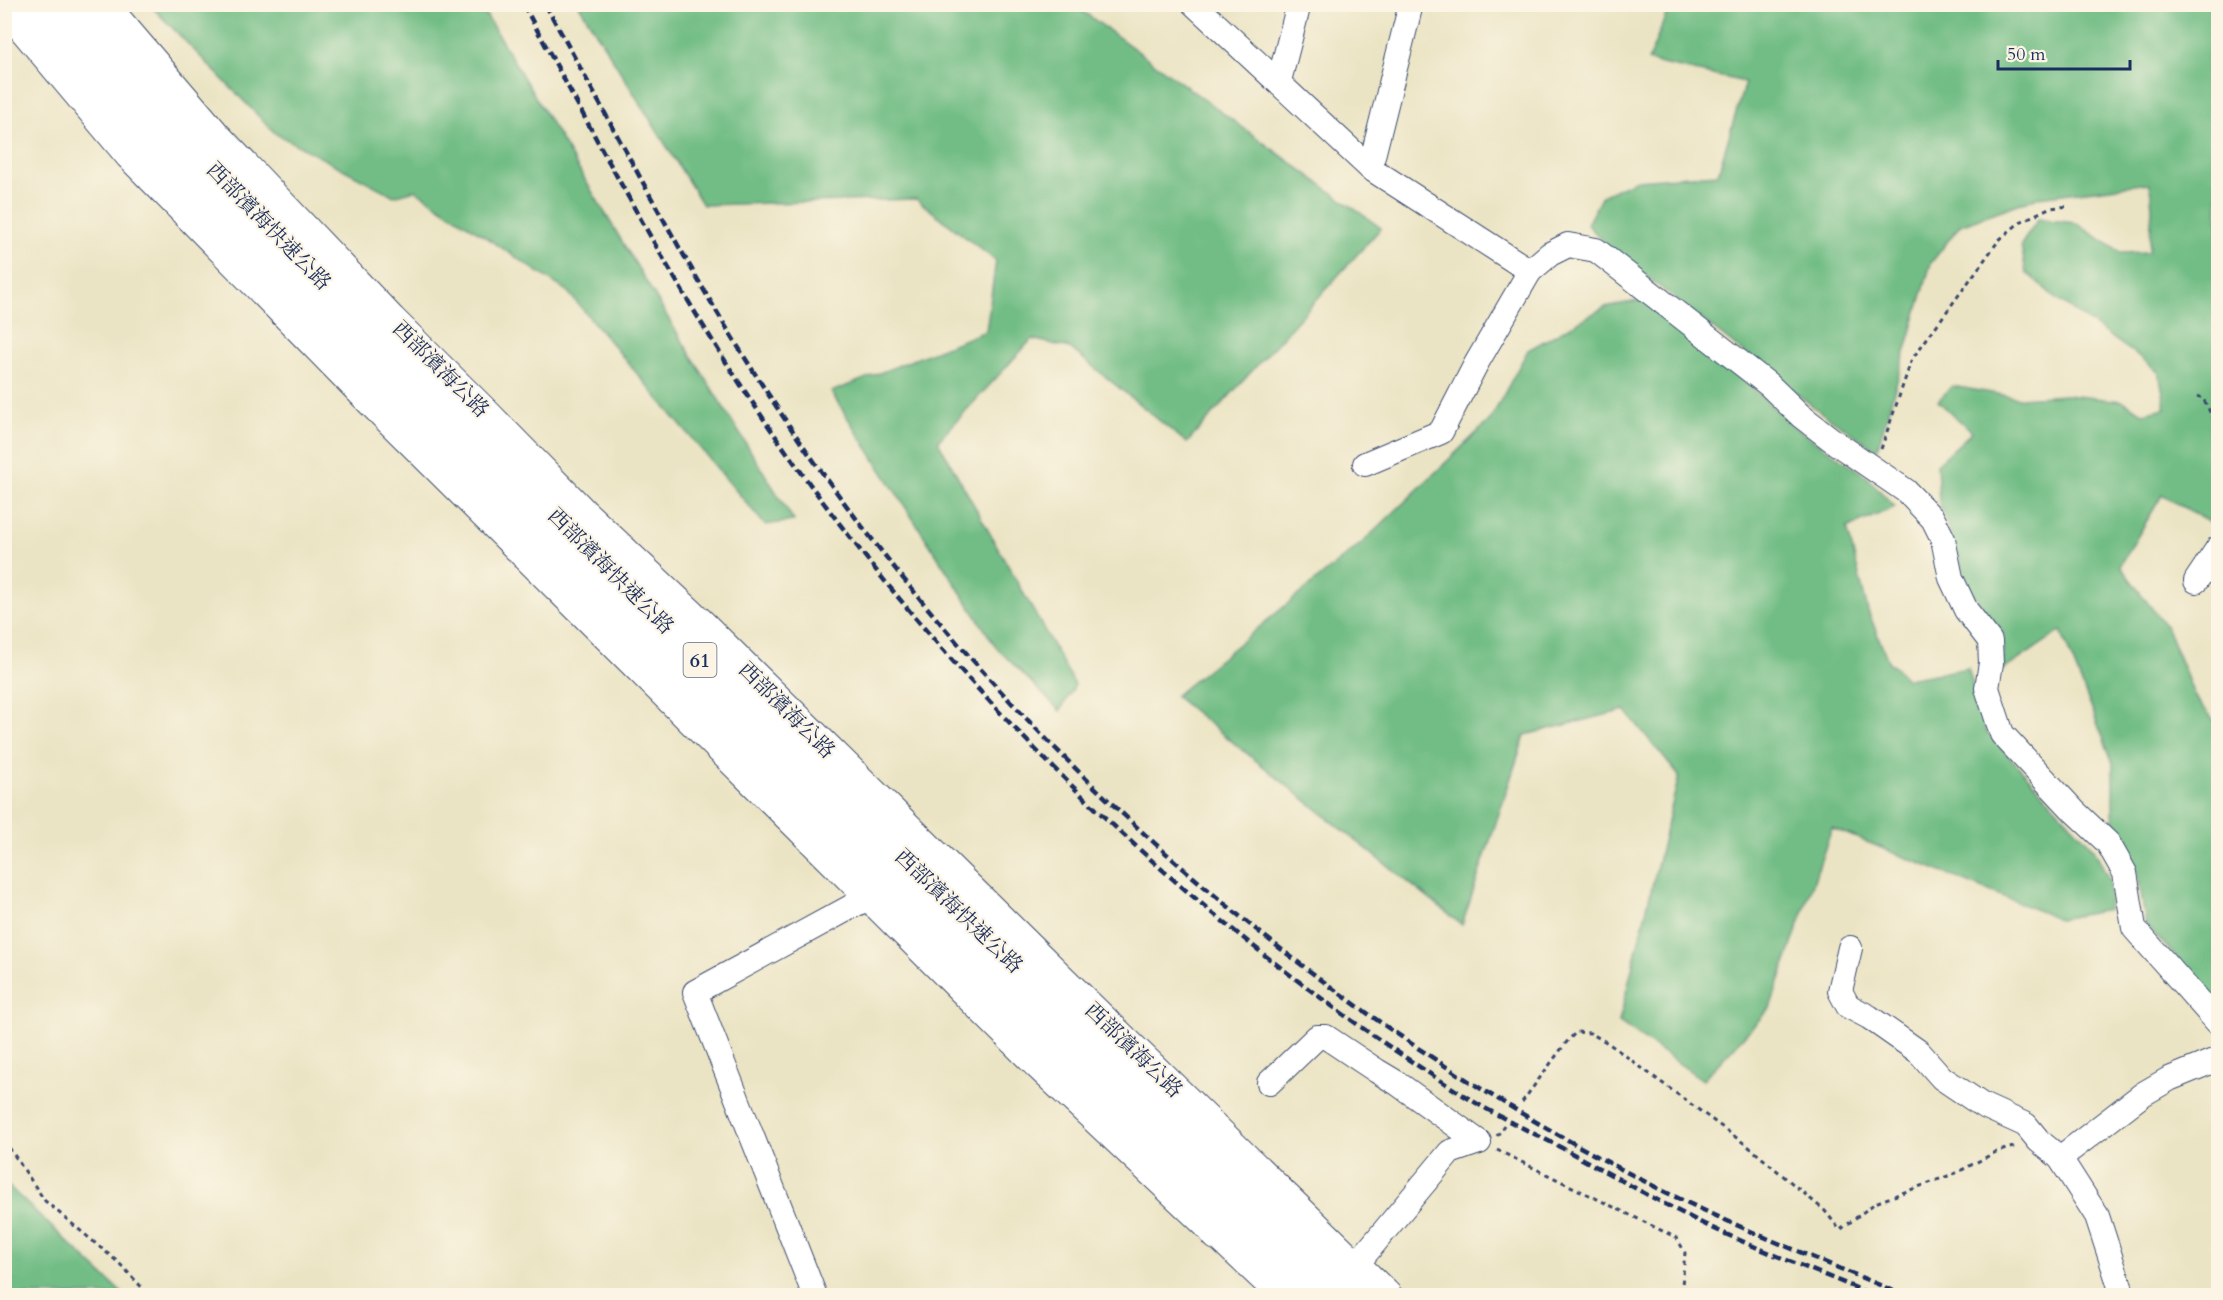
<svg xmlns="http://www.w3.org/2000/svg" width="2223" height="1300" viewBox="0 0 2223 1300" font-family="Cardo,'Noto Serif TC',serif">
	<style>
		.forest { fill: #72bd85; stroke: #467672; stroke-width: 1.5 }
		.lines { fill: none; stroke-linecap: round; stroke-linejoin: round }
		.minor-casing { stroke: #3a4a6d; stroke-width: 26 }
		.major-casing { stroke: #3a4a6d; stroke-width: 32 }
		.highway-casing { stroke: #3a4a6d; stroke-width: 35 }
		.path { stroke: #3a4a6d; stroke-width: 3; stroke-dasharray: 4.5 4.5; stroke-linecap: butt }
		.minor { stroke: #fff; stroke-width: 24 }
		.major { stroke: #fff; stroke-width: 30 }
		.highway { stroke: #fff; stroke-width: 33 }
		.rail { stroke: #1b2f5e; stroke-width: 4.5; stroke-dasharray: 9 4.5; stroke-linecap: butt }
		.labels { text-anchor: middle; stroke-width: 4.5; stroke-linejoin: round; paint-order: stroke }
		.shield { fill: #fcf5e5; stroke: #5e6a86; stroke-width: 1.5 }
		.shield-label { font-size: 20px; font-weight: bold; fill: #1b2f5e }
		.street-label { font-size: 21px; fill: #1b2f5e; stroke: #fcf5e5 }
	</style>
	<rect width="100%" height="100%" fill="#fcf5e5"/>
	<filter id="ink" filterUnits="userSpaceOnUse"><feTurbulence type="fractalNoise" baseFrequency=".0167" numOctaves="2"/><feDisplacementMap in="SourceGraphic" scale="12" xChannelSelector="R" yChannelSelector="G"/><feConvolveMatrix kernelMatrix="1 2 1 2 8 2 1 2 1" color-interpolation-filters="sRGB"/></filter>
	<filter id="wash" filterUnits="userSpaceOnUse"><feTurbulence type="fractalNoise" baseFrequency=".008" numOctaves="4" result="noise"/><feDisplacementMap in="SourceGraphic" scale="24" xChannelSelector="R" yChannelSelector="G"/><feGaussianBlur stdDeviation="1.35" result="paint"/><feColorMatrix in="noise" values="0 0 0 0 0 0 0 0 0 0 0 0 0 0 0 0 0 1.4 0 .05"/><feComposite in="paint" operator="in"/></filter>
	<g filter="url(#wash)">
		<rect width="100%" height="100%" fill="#ebe4c4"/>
		<g class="forest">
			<path d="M 150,5 L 480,5 L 671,323 L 794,521 L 765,525 L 568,292 L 415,190 L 394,196 L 276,134 Z"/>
			<path d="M 579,5 L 1074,5 L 1381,228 L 1187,443 L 1070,348 L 1032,339 L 938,441 L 1075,685 L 1060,711 L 996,647 L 831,392 L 986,331 L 996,261 L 916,199 L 703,205 Z"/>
			<path d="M 1670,5 L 2218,5 L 2218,527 L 2162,495 L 2120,566 L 2167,628 L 2195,697 L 2218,725 L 2218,1001 L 2146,925 L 2138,875 L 2119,845 L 2113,813 L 2113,763 L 2061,631 L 2003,670 L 2003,632 L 1971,592 L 1939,502 L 1937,464 L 1972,432 L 1938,401 L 1952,386 L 2020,398 L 2066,395 L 2122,401 L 2143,413 L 2166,408 L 2159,373 L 2144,360 L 2058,300 L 2026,272 L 2021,245 L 2038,219 L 2076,223 L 2121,253 L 2149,252 L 2152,209 L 2150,183 L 2038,197 L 1960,225 L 1931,263 L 1877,450 L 1819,411 L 1610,248 L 1587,224 L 1602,196 L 1636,180 L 1718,174 L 1745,82 L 1648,61 Z"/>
			<path d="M 1643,300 L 1753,388 L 1794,427 L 1864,474 L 1895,507 L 1847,528 L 1868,611 L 1888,661 L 1907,679 L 1968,668 L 1986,731 L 2094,849 L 2110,882 L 2108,910 L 2059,919 L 1832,828 L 1770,1008 L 1703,1080 L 1619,1022 L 1679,776 L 1625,710 L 1525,735 L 1462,925 L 1175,696 L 1363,542 L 1490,420 L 1528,350 L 1605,307 Z"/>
			<path d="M 4,1183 L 5,1183 L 124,1295 L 5,1295 Z"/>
		</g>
	</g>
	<g filter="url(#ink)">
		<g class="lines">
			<g class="minor-casing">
				<g id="minor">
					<path d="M 1194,4 L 1370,168 L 1530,271"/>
					<path d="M 1279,81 L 1299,4"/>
					<path d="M 1370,168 L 1411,4"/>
					<path d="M 1365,464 L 1441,432 L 1476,364 L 1530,271 L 1550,254 L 1568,245 L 1596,250 L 1769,385 L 1801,416 L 1836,443 L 1906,491 L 1933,519 L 1943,539 L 1951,578 L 1966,610 L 1990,641 L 1991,663 L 1987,688 L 2002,734 L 2074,811 L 2108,843 L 2125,873 L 2134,928 L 2218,1023"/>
					<path d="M 2196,581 L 2218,548"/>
					<path d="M 1850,948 L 1840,991 L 1848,1006 L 1869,1017 L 1919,1052 L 1942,1078 L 1982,1105 L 2026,1125 L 2039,1141 L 2060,1158 L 2143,1094 L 2169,1079 L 2218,1059"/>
					<path d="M 1269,1083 L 1317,1037 L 1326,1037 L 1377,1071 L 1397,1083 L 1479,1142"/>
					<path d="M 2060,1158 L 2097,1216 L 2123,1296"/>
					<path d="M 1356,1265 L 1450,1152 L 1479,1142"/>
					<path d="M 815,1296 L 695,992 L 871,896"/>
				</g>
			</g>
			<g class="major-casing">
				<g id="major">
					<path d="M 103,4 L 215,135 L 391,320 L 487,415 L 584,514 L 701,624 L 1061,979 L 1387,1296"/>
					<path d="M 4,5 L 130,155 L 371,401 L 1037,1063 L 1284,1296"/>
				</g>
			</g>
			<g class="highway-casing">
				<g id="highway">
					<path d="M 35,4 L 154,146 L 255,253 L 563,561 L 818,807 L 1108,1096 L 1219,1199 L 1317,1296"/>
					<path d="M 67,4 L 181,135 L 387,350 L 776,735 L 923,875 L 1085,1035 L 1354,1296"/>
					<path d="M 1176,1182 L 1218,1234"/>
				</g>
			</g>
			<g class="path">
				<path d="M 2197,396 L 2203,398 L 2218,428"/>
				<path d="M 1881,449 L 1912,359 L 1999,240 L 2020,222 L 2049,208 L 2070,206"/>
				<path d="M 1522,1102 L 1565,1044 L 1576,1032 L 1590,1033 L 1608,1043 L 1749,1147 L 1825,1211 L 1840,1230 L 1875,1203 L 1956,1173 L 1996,1152 L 2017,1146"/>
				<path d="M 1497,1136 L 1504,1125"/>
				<path d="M 4,1140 L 45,1201 L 119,1263 L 150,1296"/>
				<path d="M 1497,1150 L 1677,1238 L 1685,1253 L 1681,1296"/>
			</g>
			<use href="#minor" class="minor"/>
			<use href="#major" class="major"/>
			<use href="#highway" class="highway"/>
			<g class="rail">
				<path d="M 523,4 C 591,128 656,254 733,373 C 919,659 1171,911 1460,1093 C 1492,1114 1528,1130 1562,1148 C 1610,1174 1657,1201 1706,1225 C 1761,1251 1819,1272 1875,1296"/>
				<path d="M 545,4 C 622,142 694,284 782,415 C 999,736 1295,1001 1640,1179 C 1726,1224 1816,1258 1906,1296"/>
			</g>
		</g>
	</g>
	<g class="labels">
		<rect class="shield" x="683.5" y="643" width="33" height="34" rx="4.5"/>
		<g class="shield-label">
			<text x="700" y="667">61</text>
		</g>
		<g class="street-label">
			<text transform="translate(269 226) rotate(46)" y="7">西部濱海快速公路</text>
			<text transform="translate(441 369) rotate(45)" y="7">西部濱海公路</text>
			<text transform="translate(611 571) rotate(45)" y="7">西部濱海快速公路</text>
			<text transform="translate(787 710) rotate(45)" y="7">西部濱海公路</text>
			<text transform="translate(959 911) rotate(44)" y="7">西部濱海快速公路</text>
			<text transform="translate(1134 1050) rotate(44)" y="7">西部濱海公路</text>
		</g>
	</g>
	<rect width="2223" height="1300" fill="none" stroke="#fcf5e5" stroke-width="24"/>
	<path d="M1998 60v9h132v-9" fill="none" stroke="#1b2f5e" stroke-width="3"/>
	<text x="2007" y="60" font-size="18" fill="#1b2f5e" stroke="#fcf5e5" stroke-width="4.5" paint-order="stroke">50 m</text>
</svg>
